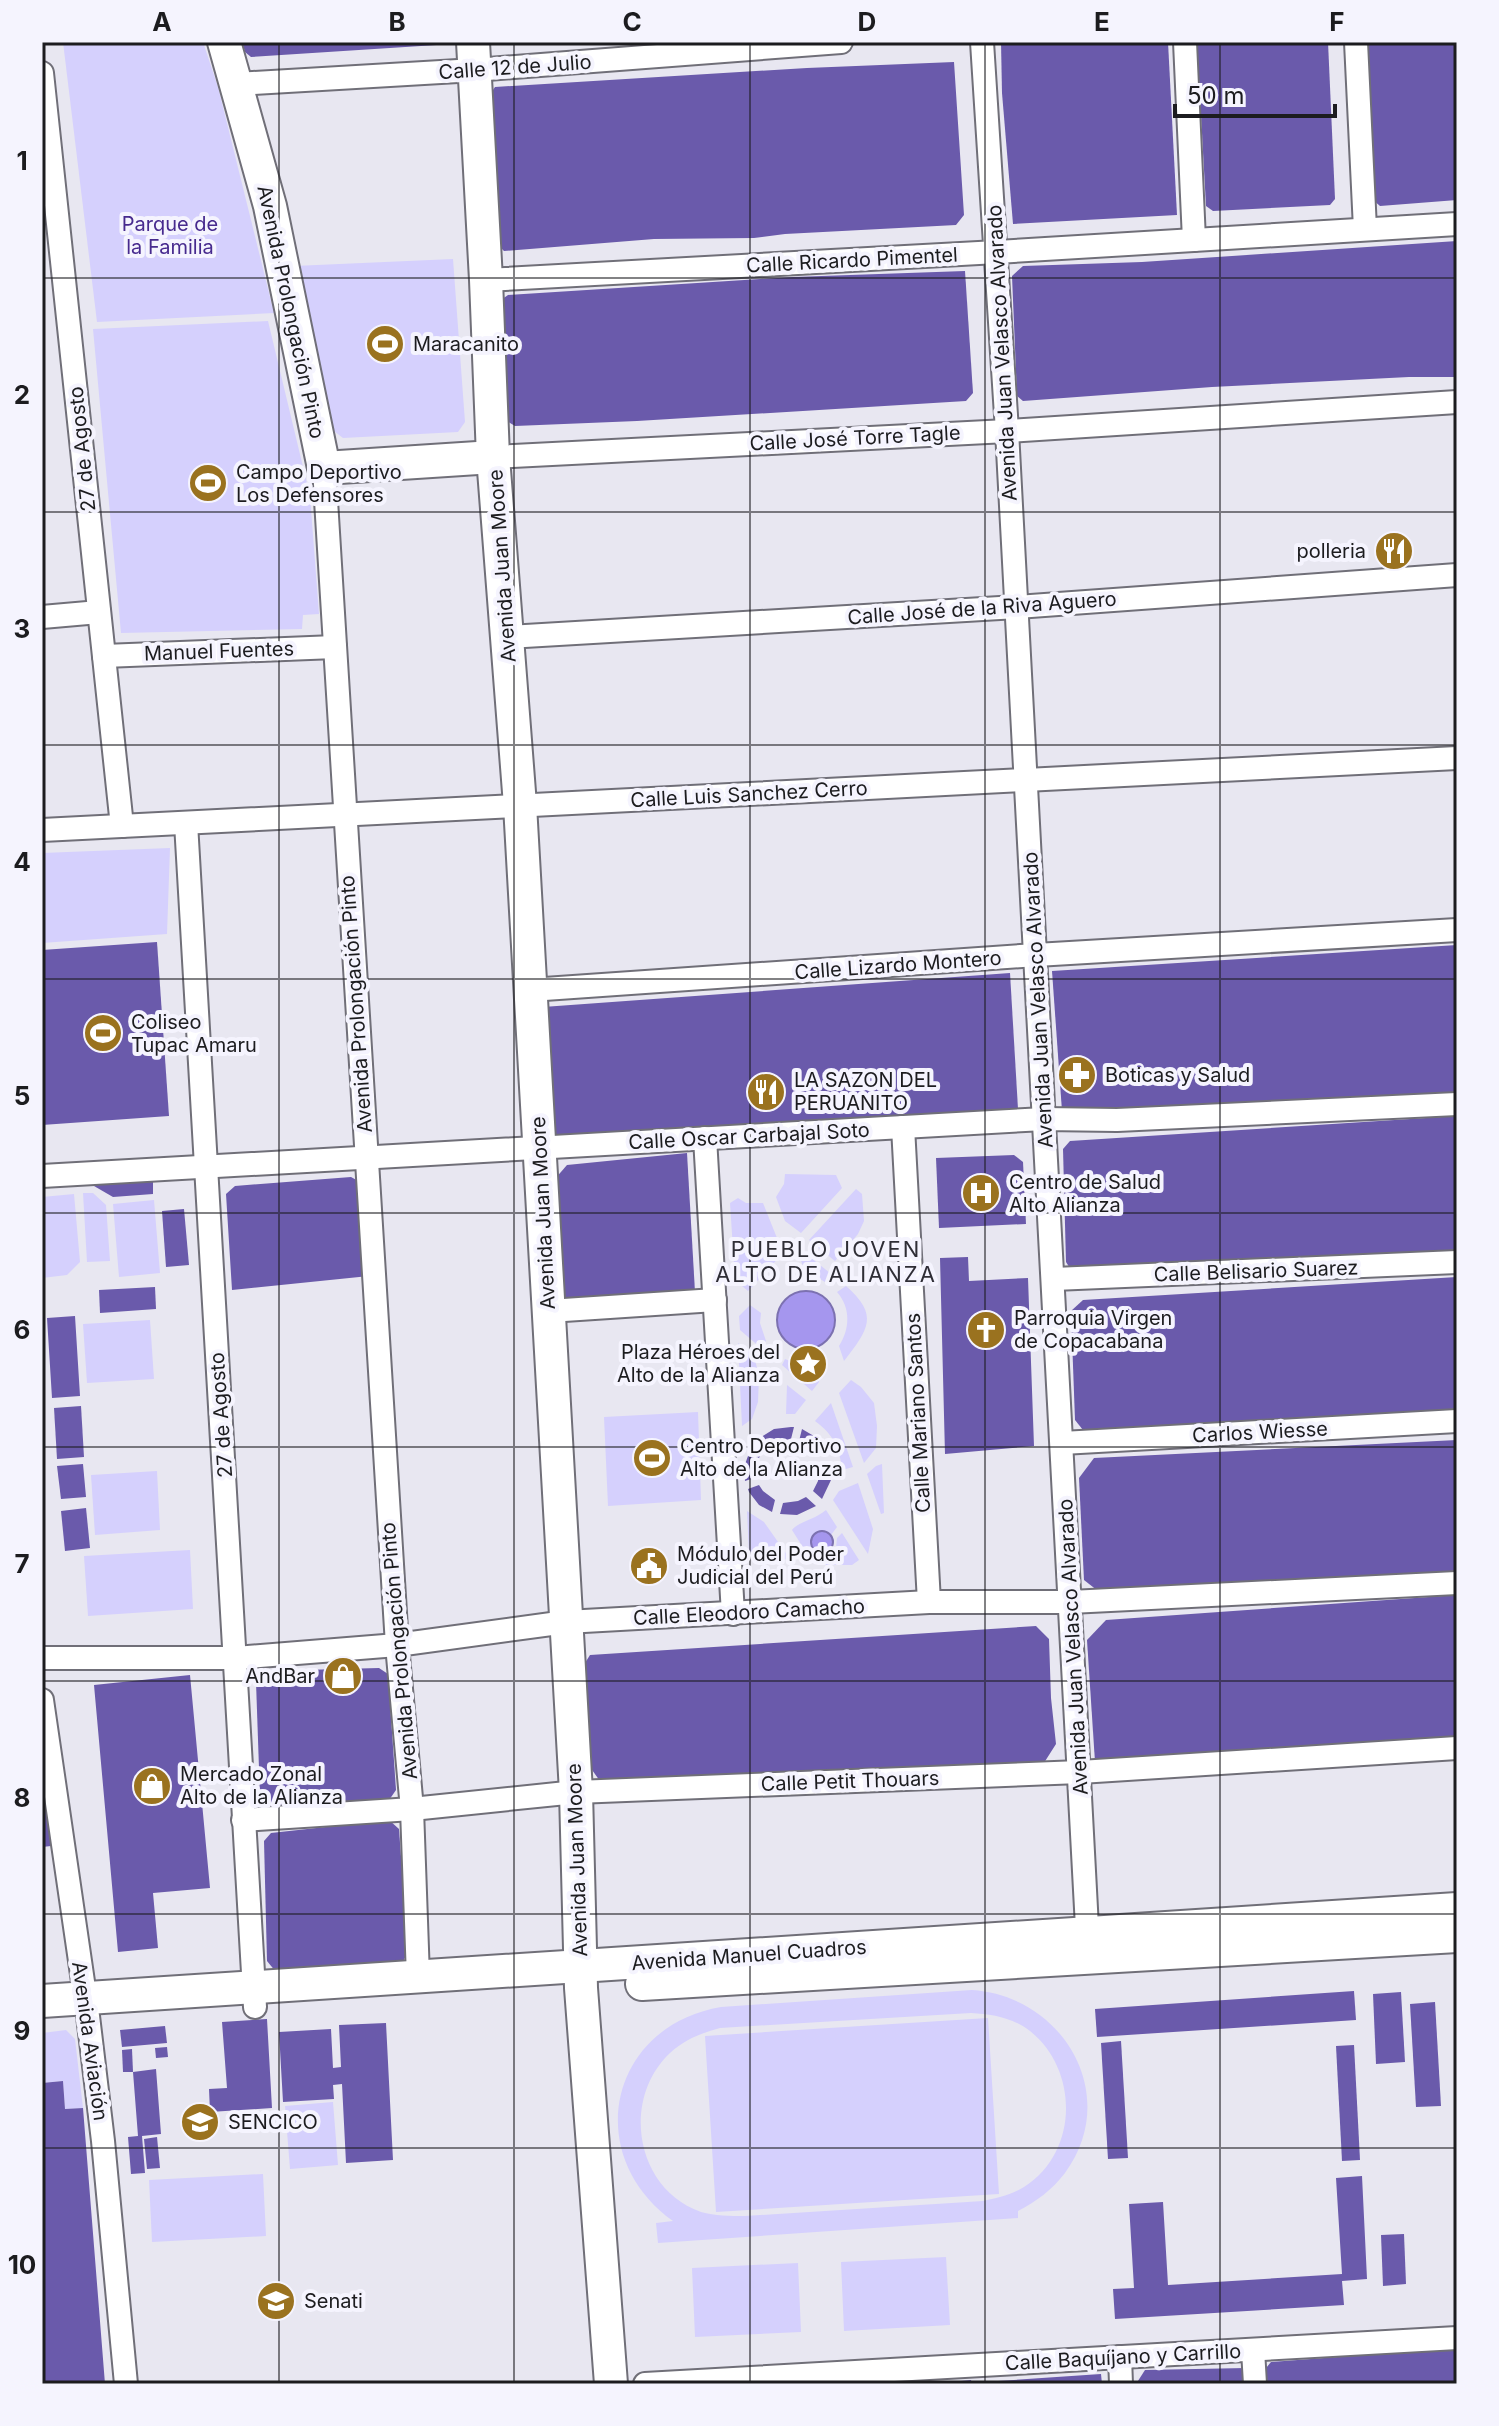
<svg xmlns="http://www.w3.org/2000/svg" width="1499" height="2426" viewBox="0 0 1499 2426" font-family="Inter,sans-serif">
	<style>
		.green { fill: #d5d0fd; fill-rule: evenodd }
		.water { fill: #a596ee; stroke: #7c71b0; stroke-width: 2 }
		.building { fill: #6a5aab }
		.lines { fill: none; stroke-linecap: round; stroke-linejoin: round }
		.street-casing { stroke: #706f78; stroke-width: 26 }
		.secondary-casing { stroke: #706f78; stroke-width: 36 }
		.street { stroke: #fff; stroke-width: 22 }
		.secondary { stroke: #fff; stroke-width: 32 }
		.grid { fill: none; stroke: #1c1c1f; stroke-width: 2; stroke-opacity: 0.55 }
		.labels { text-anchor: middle; stroke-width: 8; stroke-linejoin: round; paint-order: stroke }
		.street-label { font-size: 20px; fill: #1c1c1f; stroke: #f5f4fe }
		.park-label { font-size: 20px; fill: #472a8e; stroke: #f5f4fe }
		.poi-label { font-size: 20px; fill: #1c1c1f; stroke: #f5f4fe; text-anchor: start }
		.neighbourhood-label { font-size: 22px; letter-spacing: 2px; fill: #2f2e36; stroke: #f5f4fe }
		.neatline { fill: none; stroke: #1c1c1f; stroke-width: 3 }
		.grid-label { font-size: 26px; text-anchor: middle; font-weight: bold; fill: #1c1c1f }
	</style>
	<rect width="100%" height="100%" fill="#e8e7f1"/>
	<g class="green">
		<path d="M 63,42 L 203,42 L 218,87 L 274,313 L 97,322 Z"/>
		<path d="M 453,259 L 465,422 L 458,432 L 343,438 L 330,428 L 294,266 Z"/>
		<path d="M 268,321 L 310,496 L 319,614 L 303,615 L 302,629 L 121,633 L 93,329 Z"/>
		<path d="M 170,848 L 167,934 L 42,943 L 42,853 Z"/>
		<path d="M 785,1174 L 836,1175 L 842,1188 L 801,1233 L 785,1221 L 776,1197 L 784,1184 Z"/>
		<path d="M 856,1189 L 862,1194 L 864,1221 L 858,1234 L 835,1261 L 809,1240 Z"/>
		<path d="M 83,1193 L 93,1193 L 106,1205 L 110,1261 L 87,1262 Z"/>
		<path d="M 74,1194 L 80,1262 L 67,1275 L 42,1278 L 42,1197 Z"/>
		<path d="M 738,1198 L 746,1203 L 763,1203 L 783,1253 L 748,1291 L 735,1280 L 730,1203 Z"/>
		<path d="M 154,1200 L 160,1273 L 119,1277 L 113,1204 Z"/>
		<path d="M 801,1250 L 835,1277 L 830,1285 L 820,1279 L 807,1276 L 798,1253 Z"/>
		<path d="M 846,1286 C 879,1315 869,1329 844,1361 L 839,1346 C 850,1329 851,1308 837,1292 Z"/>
		<path d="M 750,1305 L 761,1313 L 760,1323 L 766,1341 L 761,1348 L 740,1330 L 739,1316 Z"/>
		<path d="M 150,1320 L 154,1379 L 87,1383 L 83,1324 Z"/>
		<path d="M 738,1343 L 754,1356 L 759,1376 L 758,1402 L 752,1419 L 742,1426 Z"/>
		<path d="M 785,1359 C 797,1364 807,1364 819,1371 L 819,1382 L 812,1391 L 782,1365 Z"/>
		<path d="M 851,1380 L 861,1387 L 874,1403 L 877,1426 L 876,1448 L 864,1463 L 839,1393 Z"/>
		<path d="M 787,1385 L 806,1400 L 795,1414 L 786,1414 Z"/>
		<path d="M 831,1403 L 853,1467 L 842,1470 C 840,1448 833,1434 815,1421 Z"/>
		<path d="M 698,1412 L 701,1500 L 608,1506 L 604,1417 Z"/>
		<path d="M 882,1464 L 884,1513 L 881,1514 L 867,1474 L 876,1466 Z"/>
		<path d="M 157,1471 L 160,1530 L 95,1535 L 91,1475 Z"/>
		<path d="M 858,1483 L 873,1529 L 868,1554 L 833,1500 L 839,1491 Z"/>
		<path d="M 826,1510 L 837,1527 L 831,1535 L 828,1532 L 814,1550 L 820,1553 L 818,1561 L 811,1560 L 792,1530 C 798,1522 816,1519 826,1510 Z"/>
		<path d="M 747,1511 L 764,1522 L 790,1559 L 757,1561 L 749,1554 Z"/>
		<path d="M 842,1533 L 859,1560 L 852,1565 L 825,1565 L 826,1557 L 836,1548 L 837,1538 Z"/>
		<path d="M 190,1550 L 193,1609 L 88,1616 L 84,1556 Z"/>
		<path d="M 972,1990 C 1063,1996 1122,2095 1065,2173 C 1052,2190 1037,2201 1018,2211 L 1018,2218 L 658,2243 L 656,2223 L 673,2221 C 581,2155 609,2026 721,2007 ZM 971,2013 C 992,2014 1013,2018 1030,2031 C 1079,2070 1079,2152 1024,2187 C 1011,2195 997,2198 983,2201 L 745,2216 C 730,2216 715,2216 701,2212 C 635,2189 621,2099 670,2053 C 685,2039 702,2033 720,2028 Z"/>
		<path d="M 988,2018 L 999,2194 L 716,2212 L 705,2036 Z"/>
		<path d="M 66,2030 L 75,2039 L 83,2108 L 65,2109 L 63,2081 L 42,2083 L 42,2033 Z"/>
		<path d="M 333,2102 L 338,2165 L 290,2169 L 285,2106 Z"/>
		<path d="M 263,2174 L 266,2236 L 152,2242 L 149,2180 Z"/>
		<path d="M 946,2257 L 950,2325 L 844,2331 L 841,2262 Z"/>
		<path d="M 798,2263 L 801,2332 L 695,2337 L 692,2268 Z"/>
	</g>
	<g class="water">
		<circle cx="806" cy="1320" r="29"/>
		<circle cx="822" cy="1542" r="11"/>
	</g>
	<g class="building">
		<path d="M 242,42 L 452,42 L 452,44 L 251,57 L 245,52 Z"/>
		<path d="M 1001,42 L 1168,42 L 1177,215 L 1013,224 L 1002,93 Z"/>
		<path d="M 1197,42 L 1328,42 L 1335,199 L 1330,205 L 1213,211 L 1206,206 Z"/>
		<path d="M 1363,42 L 1457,42 L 1457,200 L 1380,206 L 1372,199 Z"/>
		<path d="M 954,62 L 964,215 L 956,225 L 785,234 L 754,238 L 654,239 L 504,251 L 496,243 L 489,96 L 495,87 L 807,68 Z"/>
		<path d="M 1457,241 L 1457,377 L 1409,377 L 1212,387 L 1023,401 L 1017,396 L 1012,276 L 1023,266 L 1142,262 Z"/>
		<path d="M 965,271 L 973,393 L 966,401 L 637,421 L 515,426 L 507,421 L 501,300 L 508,295 L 793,277 Z"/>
		<path d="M 157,942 L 169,1116 L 42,1125 L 42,950 Z"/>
		<path d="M 1457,945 L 1457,1094 L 1062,1111 L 1052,971 Z"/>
		<path d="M 1010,973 L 1018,1109 L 560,1140 L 549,1131 L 543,1007 Z"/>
		<path d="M 1457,1116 L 1457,1252 L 1073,1273 L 1066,1262 L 1063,1149 L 1070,1141 Z"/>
		<path d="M 687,1153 L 695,1292 L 560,1302 L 554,1180 L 567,1165 Z"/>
		<path d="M 1014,1155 L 1023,1162 L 1026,1224 L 939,1228 L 936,1158 Z"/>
		<path d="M 351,1177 L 360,1182 L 369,1276 L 232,1290 L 226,1194 L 235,1186 Z"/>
		<path d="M 153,1179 L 153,1194 L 113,1197 L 94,1186 L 94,1182 Z"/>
		<path d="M 184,1209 L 189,1265 L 166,1267 L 162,1211 Z"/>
		<path d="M 968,1257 L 969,1281 L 1028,1278 L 1034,1446 L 945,1454 L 940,1258 Z"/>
		<path d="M 1457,1277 L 1457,1416 L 1087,1435 L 1075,1420 L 1071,1311 L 1083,1300 Z"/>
		<path d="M 155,1287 L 156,1309 L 100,1313 L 99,1290 Z"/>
		<path d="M 75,1316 L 80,1396 L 52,1398 L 47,1318 Z"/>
		<path d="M 81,1406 L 84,1457 L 57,1459 L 54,1408 Z"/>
		<path d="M 791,1427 L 794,1427 L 791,1439 L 777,1441 L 767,1447 L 758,1439 L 774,1429 Z"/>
		<path d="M 802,1429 L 819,1439 L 828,1452 L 816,1456 L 810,1448 L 799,1441 Z"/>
		<path d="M 1457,1440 L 1457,1572 L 1098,1591 L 1084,1580 L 1079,1478 L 1094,1458 Z"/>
		<path d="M 752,1445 L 761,1454 L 757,1462 L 757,1477 L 745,1481 L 744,1467 Z"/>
		<path d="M 830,1461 L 831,1480 L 822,1499 L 813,1491 L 818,1481 L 819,1465 Z"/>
		<path d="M 83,1464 L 86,1497 L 61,1499 L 57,1466 Z"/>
		<path d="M 759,1485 L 763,1491 L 775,1500 L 772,1512 L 759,1505 L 749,1492 L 748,1489 Z"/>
		<path d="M 806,1497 L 816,1506 L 797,1515 L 780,1514 L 783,1503 L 798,1501 Z"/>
		<path d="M 86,1508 L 90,1548 L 65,1551 L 61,1511 Z"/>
		<path d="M 1457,1595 L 1457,1742 L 1095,1762 L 1087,1640 L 1106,1620 Z"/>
		<path d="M 1036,1626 L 1049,1639 L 1051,1698 L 1056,1744 L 1042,1766 L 602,1784 L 590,1767 L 585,1663 L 590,1655 Z"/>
		<path d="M 379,1668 L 388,1674 L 396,1790 L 387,1803 L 273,1805 L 260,1797 L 256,1682 L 264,1671 Z"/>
		<path d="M 190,1675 L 210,1888 L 153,1893 L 158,1948 L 118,1952 L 94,1685 Z"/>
		<path d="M 42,1790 L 44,1790 L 51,1846 L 42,1847 Z"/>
		<path d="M 389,1820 L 399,1829 L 408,1952 L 399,1969 L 276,1972 L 267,1961 L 264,1841 L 271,1833 Z"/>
		<path d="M 1354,1991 L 1356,2020 L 1097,2037 L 1095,2009 Z"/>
		<path d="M 1401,1992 L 1405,2062 L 1376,2064 L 1373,1994 Z"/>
		<path d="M 1435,2002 L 1441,2106 L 1416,2107 L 1410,2004 Z"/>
		<path d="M 267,2019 L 272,2108 L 210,2112 L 209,2089 L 227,2088 L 222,2022 Z"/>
		<path d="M 386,2023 L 393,2160 L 346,2163 L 342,2084 L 333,2085 L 334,2099 L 283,2102 L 279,2032 L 331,2029 L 333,2068 L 341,2067 L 339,2025 Z"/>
		<path d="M 165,2026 L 167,2043 L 122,2047 L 120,2030 Z"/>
		<path d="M 1121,2041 L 1128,2158 L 1108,2159 L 1101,2043 Z"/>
		<path d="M 1354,2045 L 1360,2160 L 1342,2161 L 1336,2046 Z"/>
		<path d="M 167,2047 L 168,2057 L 156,2058 L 155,2048 Z"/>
		<path d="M 132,2049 L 133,2072 L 123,2072 L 122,2050 Z"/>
		<path d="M 156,2069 L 161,2134 L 142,2136 L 145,2173 L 131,2174 L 128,2137 L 138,2136 L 133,2072 Z"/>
		<path d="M 63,2081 L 65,2109 L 83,2108 L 105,2384 L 42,2384 L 42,2083 Z"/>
		<path d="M 157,2137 L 160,2168 L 147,2169 L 144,2139 Z"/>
		<path d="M 1362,2176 L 1367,2279 L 1342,2281 L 1344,2305 L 1115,2319 L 1113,2289 L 1134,2288 L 1129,2204 L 1163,2202 L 1168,2285 L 1342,2274 L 1336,2178 Z"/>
		<path d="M 1404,2234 L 1406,2284 L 1383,2286 L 1381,2235 Z"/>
		<path d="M 1457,2348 L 1457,2384 L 1267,2384 L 1266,2368 L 1271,2362 Z"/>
		<path d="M 1246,2368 L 1247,2384 L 1136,2384 L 1145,2370 Z"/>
		<path d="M 1101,2374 L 1102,2384 L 999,2384 L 998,2381 Z"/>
		<path d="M 971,2380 L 972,2384 L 951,2384 L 951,2382 Z"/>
	</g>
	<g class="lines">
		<g class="street-casing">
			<g id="street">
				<path d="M 982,42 L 1007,431 L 1088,1946"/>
				<path d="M 1185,42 L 1194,240"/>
				<path d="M 1356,42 L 1365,229"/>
				<path d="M 42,73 L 122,826"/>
				<path d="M 237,84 L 475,70 L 841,42"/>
				<path d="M 486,280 L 997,252 L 1457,224"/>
				<path d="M 493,457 L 1007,431 L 1457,402"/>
				<path d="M 324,468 L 397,1645 L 412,1809 L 418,1977"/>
				<path d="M 42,617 L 99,612"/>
				<path d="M 507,637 L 1017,607 L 1457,575"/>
				<path d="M 104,656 L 335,647"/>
				<path d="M 186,823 L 255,2007"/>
				<path d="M 42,830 L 1457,758"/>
				<path d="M 530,990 L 1036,955 L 1457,930"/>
				<path d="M 903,1127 L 929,1602"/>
				<path d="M 705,1138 L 733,1614"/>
				<path d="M 42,1176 L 1044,1119 L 1117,1120 L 1457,1104"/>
				<path d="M 1054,1279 L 1457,1262"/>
				<path d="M 549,1311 L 715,1300"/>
				<path d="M 1062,1443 L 1457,1421"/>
				<path d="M 42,1658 L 236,1658 L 397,1645 L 566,1622 L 929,1602 L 1070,1602 L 1457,1583"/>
				<path d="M 42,1700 L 88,2016 L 103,2141 L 126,2384"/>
				<path d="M 243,1820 L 412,1809 L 576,1792 L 1080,1772 L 1457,1748"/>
				<path d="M 1253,2350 L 1255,2384"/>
				<path d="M 1120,2357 L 1121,2384"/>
				<path d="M 645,2384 L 1457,2338"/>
			</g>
		</g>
		<g class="secondary-casing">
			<g id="secondary">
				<path d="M 224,42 L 270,206 L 324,468 L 493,457"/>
				<path d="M 473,42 L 486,280 L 493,457 L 520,805 L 576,1792 L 581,1988 L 611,2384"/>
				<path d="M 642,1984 L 1457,1936"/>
				<path d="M 42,2001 L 1457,1909"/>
			</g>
		</g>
		<use href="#street" class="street"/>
		<use href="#secondary" class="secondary"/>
	</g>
	<path class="grid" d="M 279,42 L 279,2384M 514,42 L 514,2384M 750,42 L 750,2384M 985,42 L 985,2384M 1220,42 L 1220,2384M 42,278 L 1457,278M 42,512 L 1457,512M 42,745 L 1457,745M 42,979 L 1457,979M 42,1213 L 1457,1213M 42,1447 L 1457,1447M 42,1681 L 1457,1681M 42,1914 L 1457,1914M 42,2148 L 1457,2148"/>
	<defs>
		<g id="stadium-disc" transform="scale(2)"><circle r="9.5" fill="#9a721f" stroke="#f5f4fe"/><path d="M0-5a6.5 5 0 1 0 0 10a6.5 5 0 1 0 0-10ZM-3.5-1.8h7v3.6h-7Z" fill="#fff"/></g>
		<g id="restaurant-disc" transform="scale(2)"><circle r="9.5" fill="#9a721f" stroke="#f5f4fe"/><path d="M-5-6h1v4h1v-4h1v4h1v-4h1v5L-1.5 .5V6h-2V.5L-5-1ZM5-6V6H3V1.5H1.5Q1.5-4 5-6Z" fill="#fff"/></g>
		<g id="pharmacy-disc" transform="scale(2)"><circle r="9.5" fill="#9a721f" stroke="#f5f4fe"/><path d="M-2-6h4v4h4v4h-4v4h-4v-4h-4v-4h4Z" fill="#fff"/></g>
		<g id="hospital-disc" transform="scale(2)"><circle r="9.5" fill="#9a721f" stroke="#f5f4fe"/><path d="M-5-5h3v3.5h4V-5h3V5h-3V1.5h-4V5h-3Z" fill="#fff"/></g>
		<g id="church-disc" transform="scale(2)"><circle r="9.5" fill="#9a721f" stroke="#f5f4fe"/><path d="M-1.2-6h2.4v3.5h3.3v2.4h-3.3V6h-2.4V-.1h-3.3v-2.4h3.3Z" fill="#fff"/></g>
		<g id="sight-disc" transform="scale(2)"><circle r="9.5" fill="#9a721f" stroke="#f5f4fe"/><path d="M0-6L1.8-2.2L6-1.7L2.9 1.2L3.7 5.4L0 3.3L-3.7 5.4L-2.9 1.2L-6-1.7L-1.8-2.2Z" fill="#fff"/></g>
		<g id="civic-disc" transform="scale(2)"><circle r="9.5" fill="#9a721f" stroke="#f5f4fe"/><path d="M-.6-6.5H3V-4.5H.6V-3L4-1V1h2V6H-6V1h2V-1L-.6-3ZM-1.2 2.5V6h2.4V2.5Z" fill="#fff"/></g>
		<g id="shop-disc" transform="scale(2)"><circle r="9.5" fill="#9a721f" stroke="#f5f4fe"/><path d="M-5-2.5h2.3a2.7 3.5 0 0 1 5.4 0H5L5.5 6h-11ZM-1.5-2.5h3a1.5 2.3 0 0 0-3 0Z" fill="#fff"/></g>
		<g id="university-disc" transform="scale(2)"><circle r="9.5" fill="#9a721f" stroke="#f5f4fe"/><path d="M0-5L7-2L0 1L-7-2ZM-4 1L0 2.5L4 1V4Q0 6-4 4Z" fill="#fff"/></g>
	</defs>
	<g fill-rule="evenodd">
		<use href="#stadium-disc" x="385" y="344"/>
		<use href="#stadium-disc" x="208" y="483"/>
		<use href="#restaurant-disc" x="1394" y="551"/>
		<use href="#stadium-disc" x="103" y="1033"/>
		<use href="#pharmacy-disc" x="1077" y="1075"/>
		<use href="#restaurant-disc" x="766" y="1092"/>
		<use href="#hospital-disc" x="981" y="1193"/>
		<use href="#church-disc" x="986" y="1330"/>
		<use href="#sight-disc" x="808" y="1364"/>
		<use href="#stadium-disc" x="652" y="1458"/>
		<use href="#civic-disc" x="649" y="1566"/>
		<use href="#shop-disc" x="343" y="1676"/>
		<use href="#shop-disc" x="152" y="1786"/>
		<use href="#university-disc" x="200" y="2122"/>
		<use href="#university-disc" x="276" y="2301"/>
	</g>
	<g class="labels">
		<g class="street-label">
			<text transform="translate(515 67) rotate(-4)" y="7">Calle 12 de Julio</text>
			<text transform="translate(852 260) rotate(-3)" y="7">Calle Ricardo Pimentel</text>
			<text transform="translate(291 312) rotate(78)" y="7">Avenida Prolongación Pinto</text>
			<text transform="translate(1002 353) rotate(-93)" y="7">Avenida Juan Velasco Alvarado</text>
			<text transform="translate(855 438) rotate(-3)" y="7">Calle José Torre Tagle</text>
			<text transform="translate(82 449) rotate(-96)" y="7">27 de Agosto</text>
			<text transform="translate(502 566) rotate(-94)" y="7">Avenida Juan Moore</text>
			<text transform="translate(982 608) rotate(-4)" y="7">Calle José de la Riva Aguero</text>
			<text transform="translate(219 651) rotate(-2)" y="7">Manuel Fuentes</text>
			<text transform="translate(749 794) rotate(-3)" y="7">Calle Luis Sanchez Cerro</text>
			<text transform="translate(898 965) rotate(-4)" y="7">Calle Lizardo Montero</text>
			<text transform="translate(1038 1000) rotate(-93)" y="7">Avenida Juan Velasco Alvarado</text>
			<text transform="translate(356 1004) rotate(-94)" y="7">Avenida Prolongación Pinto</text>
			<text transform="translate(749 1136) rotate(-3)" y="7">Calle Oscar Carbajal Soto</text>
			<text transform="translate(543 1213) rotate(-93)" y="7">Avenida Juan Moore</text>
			<text transform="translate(1256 1271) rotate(-2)" y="7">Calle Belisario Suarez</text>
			<text transform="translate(918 1413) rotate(-93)" y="7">Calle Mariano Santos</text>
			<text transform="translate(221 1415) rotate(-94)" y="7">27 de Agosto</text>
			<text transform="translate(1260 1432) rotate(-3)" y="7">Carlos Wiesse</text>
			<text transform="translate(749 1612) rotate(-3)" y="7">Calle Eleodoro Camacho</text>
			<text transform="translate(1073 1647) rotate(-93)" y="7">Avenida Juan Velasco Alvarado</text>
			<text transform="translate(399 1651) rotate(-95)" y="7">Avenida Prolongación Pinto</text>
			<text transform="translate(850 1781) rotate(-2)" y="7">Calle Petit Thouars</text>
			<text transform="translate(577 1860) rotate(-92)" y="7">Avenida Juan Moore</text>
			<text transform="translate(749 1955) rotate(-4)" y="7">Avenida Manuel Cuadros</text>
			<text transform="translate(90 2041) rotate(82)" y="7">Avenida Aviación</text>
			<text transform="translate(1123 2357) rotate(-3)" y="7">Calle Baquíjano y Carrillo</text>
		</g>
		<g class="park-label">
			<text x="170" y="231">Parque de<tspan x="170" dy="23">la Familia</tspan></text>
		</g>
		<g class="poi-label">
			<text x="413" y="351">Maracanito</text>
			<text x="236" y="479">Campo Deportivo<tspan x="236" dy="23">Los Defensores</tspan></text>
			<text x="1366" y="558" text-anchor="end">polleria</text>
			<text x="131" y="1029">Coliseo<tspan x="131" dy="23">Tupac Amaru</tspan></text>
			<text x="1105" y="1082">Boticas y Salud</text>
			<text x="794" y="1087">LA SAZON DEL<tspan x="794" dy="23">PERUANITO</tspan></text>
			<text x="1009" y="1189">Centro de Salud<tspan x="1009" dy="23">Alto Alianza</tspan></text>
			<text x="1014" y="1325">Parroquia Virgen<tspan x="1014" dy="23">de Copacabana</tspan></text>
			<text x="780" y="1359" text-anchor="end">Plaza Héroes del<tspan x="780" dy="23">Alto de la Alianza</tspan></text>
			<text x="680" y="1453">Centro Deportivo<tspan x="680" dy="23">Alto de la Alianza</tspan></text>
			<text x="677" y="1561">Módulo del Poder<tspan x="677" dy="23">Judicial del Perú</tspan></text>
			<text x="315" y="1683" text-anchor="end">AndBar</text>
			<text x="180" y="1781">Mercado Zonal<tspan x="180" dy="23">Alto de la Alianza</tspan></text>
			<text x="228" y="2129">SENCICO</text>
			<text x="304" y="2308">Senati</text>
		</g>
		<g class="neighbourhood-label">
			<text x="826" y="1257">PUEBLO JOVEN<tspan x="826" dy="25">ALTO DE ALIANZA</tspan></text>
		</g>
	</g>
	<rect width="1499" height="2426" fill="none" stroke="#f5f4fe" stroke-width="88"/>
	<path d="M1175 104v12h160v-12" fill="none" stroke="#1c1c1f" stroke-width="4"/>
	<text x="1187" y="104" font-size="24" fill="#1c1c1f" stroke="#f5f4fe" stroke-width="6" paint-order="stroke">50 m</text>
	<rect x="44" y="44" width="1411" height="2338" class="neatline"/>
	<g class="grid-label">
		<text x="162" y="31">A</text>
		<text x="397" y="31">B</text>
		<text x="632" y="31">C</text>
		<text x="867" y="31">D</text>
		<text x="1102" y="31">E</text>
		<text x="1337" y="31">F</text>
		<text x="22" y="170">1</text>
		<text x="22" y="404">2</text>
		<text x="22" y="638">3</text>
		<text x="22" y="871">4</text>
		<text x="22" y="1105">5</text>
		<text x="22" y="1339">6</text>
		<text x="22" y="1573">7</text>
		<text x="22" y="1807">8</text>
		<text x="22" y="2040">9</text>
		<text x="22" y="2274">10</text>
	</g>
</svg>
